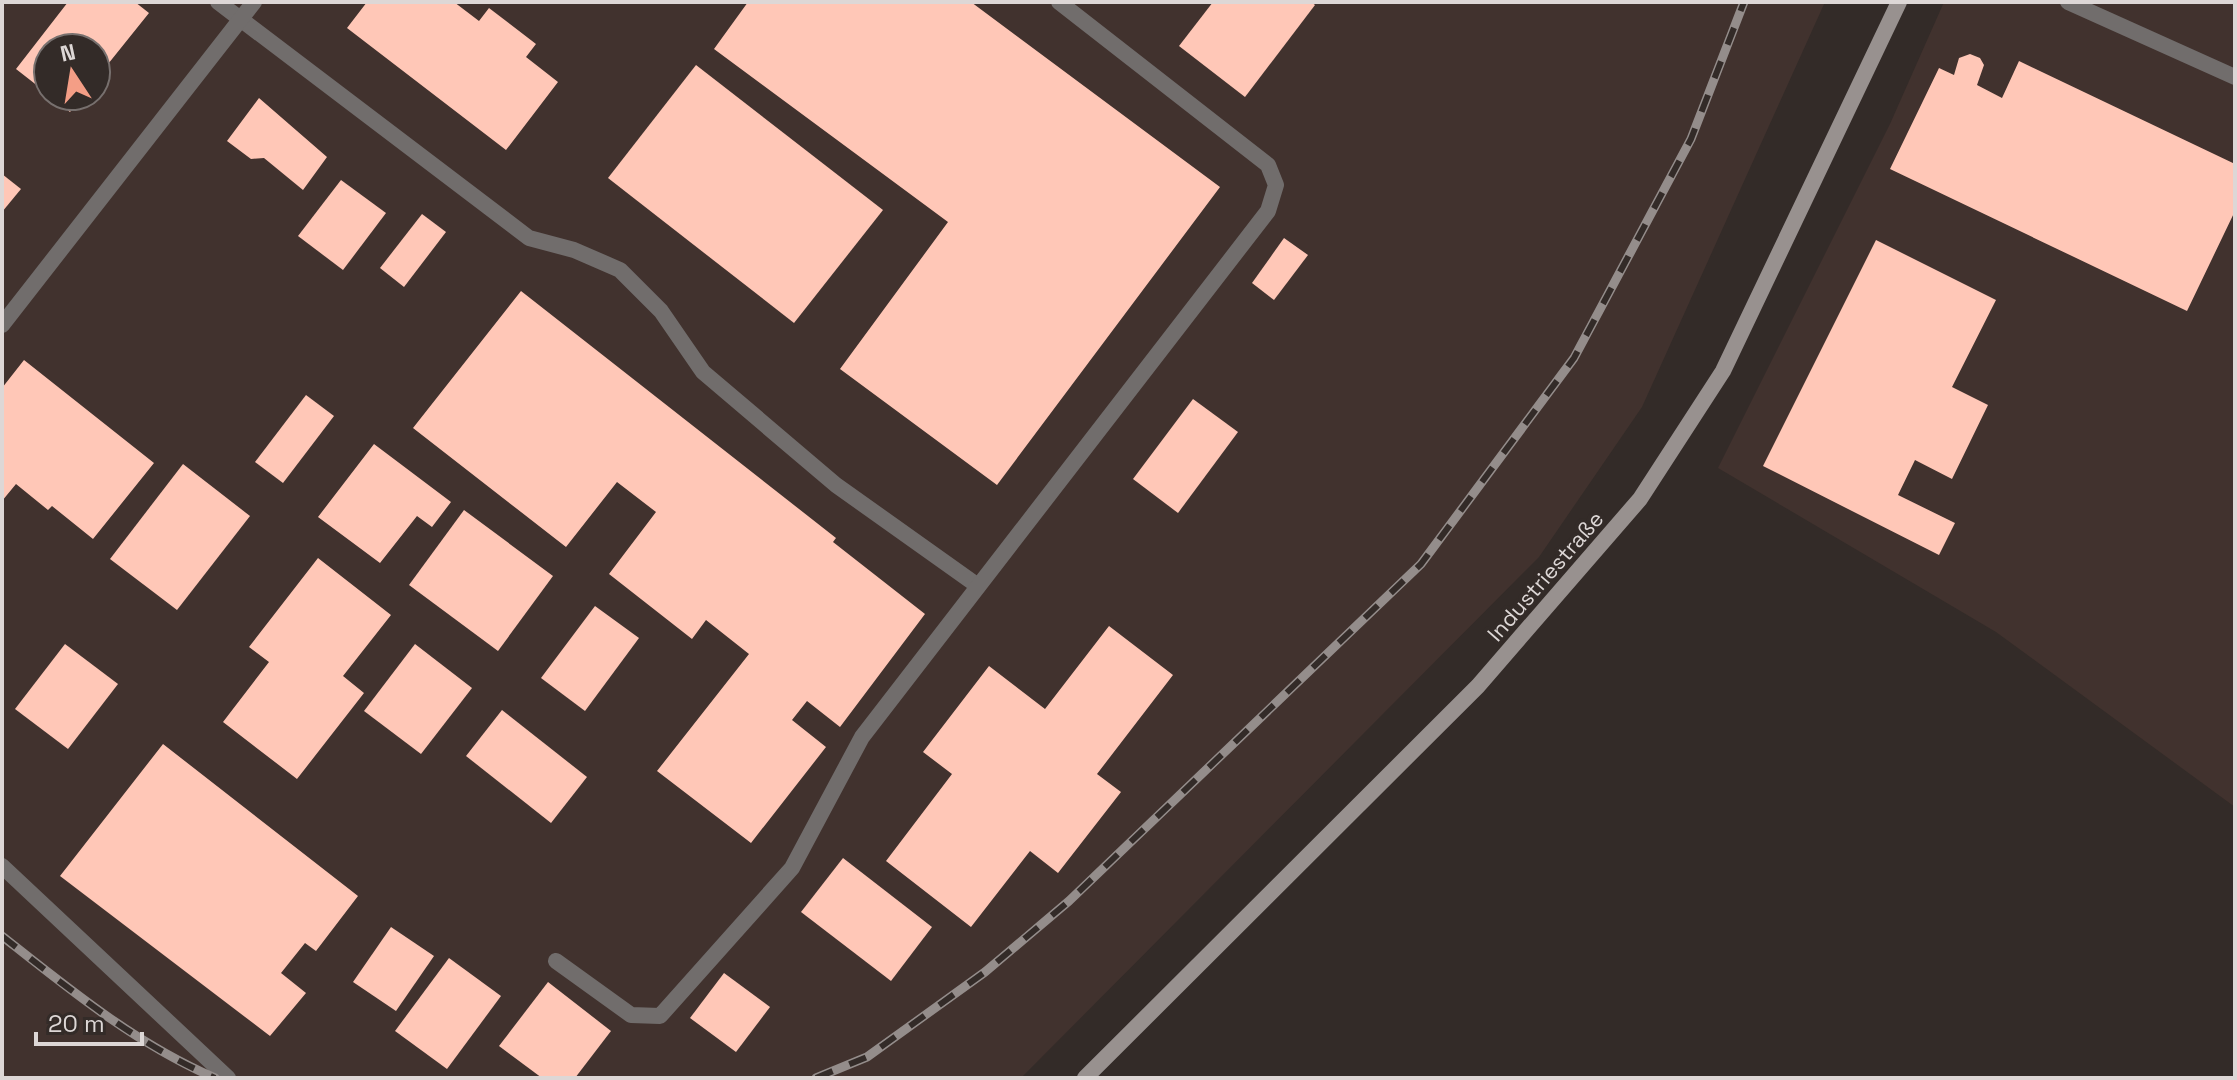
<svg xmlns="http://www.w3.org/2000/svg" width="2237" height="1080" viewBox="0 0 2237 1080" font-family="'Space Grotesk',sans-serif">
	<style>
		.built { fill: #41322e; fill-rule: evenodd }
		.building { fill: #ffc7b7 }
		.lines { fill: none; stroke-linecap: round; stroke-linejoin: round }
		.service { stroke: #716d6c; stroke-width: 16 }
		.minor { stroke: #716d6c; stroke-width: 16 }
		.secondary { stroke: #98918f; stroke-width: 16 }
		.rail-casing { stroke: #948d8b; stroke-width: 9 }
		.rail { stroke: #332b28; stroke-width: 6; stroke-dasharray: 18; stroke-linecap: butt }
		.labels { text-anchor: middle; stroke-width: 8; stroke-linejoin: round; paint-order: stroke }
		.street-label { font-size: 22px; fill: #ddd7d6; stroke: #332b28 }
	</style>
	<rect width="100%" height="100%" fill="#332b28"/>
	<g class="built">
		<path d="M 2,2 L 1825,2 L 1642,407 L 1539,557 L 1021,1078 L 2,1078 ZM 48,48 L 96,48 L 96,96 L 48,96 Z"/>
		<path d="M 1944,2 L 2235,2 L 2235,807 L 1996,632 L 1718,468 L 1890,124 Z"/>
	</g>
	<g class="building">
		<path d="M 68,2 L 135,2 L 149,13 L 96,79 L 96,48 L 48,48 L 48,94 L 16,69 Z"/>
		<path d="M 367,2 L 454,2 L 479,21 L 489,8 L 536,44 L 526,57 L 558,82 L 506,150 L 347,28 Z"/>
		<path d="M 748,2 L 971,2 L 1220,187 L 997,485 L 840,369 L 948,222 L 714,49 Z"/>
		<path d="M 1213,2 L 1311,2 L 1315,5 L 1245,97 L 1179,46 Z"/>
		<path d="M 1970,54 L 1980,58 L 1984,65 L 1977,85 L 2002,98 L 2019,61 L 2235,164 L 2235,211 L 2187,311 L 1890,169 L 1939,68 L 1954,75 L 1959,58 Z"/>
		<path d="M 696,65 L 883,210 L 794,323 L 608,178 Z"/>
		<path d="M 50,96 L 82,96 L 70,112 Z"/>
		<path d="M 259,98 L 327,157 L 303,190 L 264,158 L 251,159 L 227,141 Z"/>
		<path d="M 2,174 L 21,189 L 2,212 Z"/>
		<path d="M 341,180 L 386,213 L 343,270 L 298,236 Z"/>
		<path d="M 422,214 L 446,232 L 404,287 L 380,268 Z"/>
		<path d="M 1284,238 L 1308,255 L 1274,300 L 1252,283 Z"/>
		<path d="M 1876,240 L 1996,300 L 1952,387 L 1988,405 L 1952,479 L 1915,460 L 1898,495 L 1955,523 L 1939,555 L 1763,466 Z"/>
		<path d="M 521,291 L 836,538 L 833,542 L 925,614 L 840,727 L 807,701 L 792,720 L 826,747 L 751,843 L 657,771 L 749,654 L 706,620 L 692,639 L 609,574 L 656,512 L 617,482 L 566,547 L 413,428 Z"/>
		<path d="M 24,360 L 154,463 L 93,539 L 52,506 L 48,510 L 16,484 L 2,501 L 2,388 Z"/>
		<path d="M 306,395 L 334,416 L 283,483 L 255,462 Z"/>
		<path d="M 1193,399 L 1238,432 L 1178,513 L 1133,479 Z"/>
		<path d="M 374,444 L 451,502 L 432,527 L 417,516 L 380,563 L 318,517 Z"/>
		<path d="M 183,464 L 250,516 L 177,610 L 110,559 Z"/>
		<path d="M 464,510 L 553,576 L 498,651 L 409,585 Z"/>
		<path d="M 318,558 L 391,615 L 343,676 L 364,693 L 297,779 L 223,722 L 269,662 L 249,647 Z"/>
		<path d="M 595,606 L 639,638 L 585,711 L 541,678 Z"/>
		<path d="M 1109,626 L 1173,675 L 1097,774 L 1121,792 L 1058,873 L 1030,851 L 971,927 L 886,861 L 952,774 L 923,752 L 989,666 L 1045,709 Z"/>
		<path d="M 65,644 L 118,684 L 68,749 L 15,709 Z"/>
		<path d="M 415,644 L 472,688 L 421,754 L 364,711 Z"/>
		<path d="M 502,710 L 587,777 L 551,823 L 466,756 Z"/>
		<path d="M 163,744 L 358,896 L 316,951 L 305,943 L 281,973 L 306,993 L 270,1036 L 60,876 Z"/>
		<path d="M 843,858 L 932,927 L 891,981 L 801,912 Z"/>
		<path d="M 391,927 L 434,956 L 396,1011 L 353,982 Z"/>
		<path d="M 449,958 L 501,996 L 447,1069 L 395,1031 Z"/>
		<path d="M 724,973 L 770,1007 L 736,1052 L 690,1018 Z"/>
		<path d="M 548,982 L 611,1031 L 575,1078 L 542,1078 L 499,1046 Z"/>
	</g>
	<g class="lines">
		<g class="service">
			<path d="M 218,2 L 529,238 L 574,250 L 620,270 L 661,311 L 703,372 L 836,485 L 978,586"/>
			<path d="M 2,325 L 254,2"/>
			<path d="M 2,866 L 228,1078"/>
			<path d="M 556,961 L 631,1015 L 660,1016 L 792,868 L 862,737 L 1268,211 L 1276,185 L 1268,165 L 1059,2"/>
		</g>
		<path class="minor" d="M 2068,2 L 2235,77"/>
		<path class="secondary" d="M 1085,1078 L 1478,686 L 1640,499 L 1723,371 L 1899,2"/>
		<g class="rail-casing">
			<g id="rail">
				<path d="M 2,936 C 69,989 136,1044 215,1078"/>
				<path d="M 816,1078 L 867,1057 L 985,972 L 1069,901 L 1421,564 L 1574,358 L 1691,139 L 1744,2"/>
			</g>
		</g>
		<use href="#rail" class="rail"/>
	</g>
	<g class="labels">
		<g class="street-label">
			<text transform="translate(1545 576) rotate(-49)" y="8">Industriestraße</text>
		</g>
	</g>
	<rect width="2237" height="1080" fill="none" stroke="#ddd7d6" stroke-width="8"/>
	<g transform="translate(72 72) rotate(348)"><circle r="38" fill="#332b28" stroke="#77706e" stroke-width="2"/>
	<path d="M0-6L14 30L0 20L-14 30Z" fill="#f49e86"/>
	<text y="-12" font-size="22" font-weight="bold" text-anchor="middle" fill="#ddd7d6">N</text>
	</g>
	<path d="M36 1032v12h106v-12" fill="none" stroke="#ddd7d6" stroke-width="4"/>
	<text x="48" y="1032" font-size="24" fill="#ddd7d6" stroke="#332b28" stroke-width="6" paint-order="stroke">20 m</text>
</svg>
